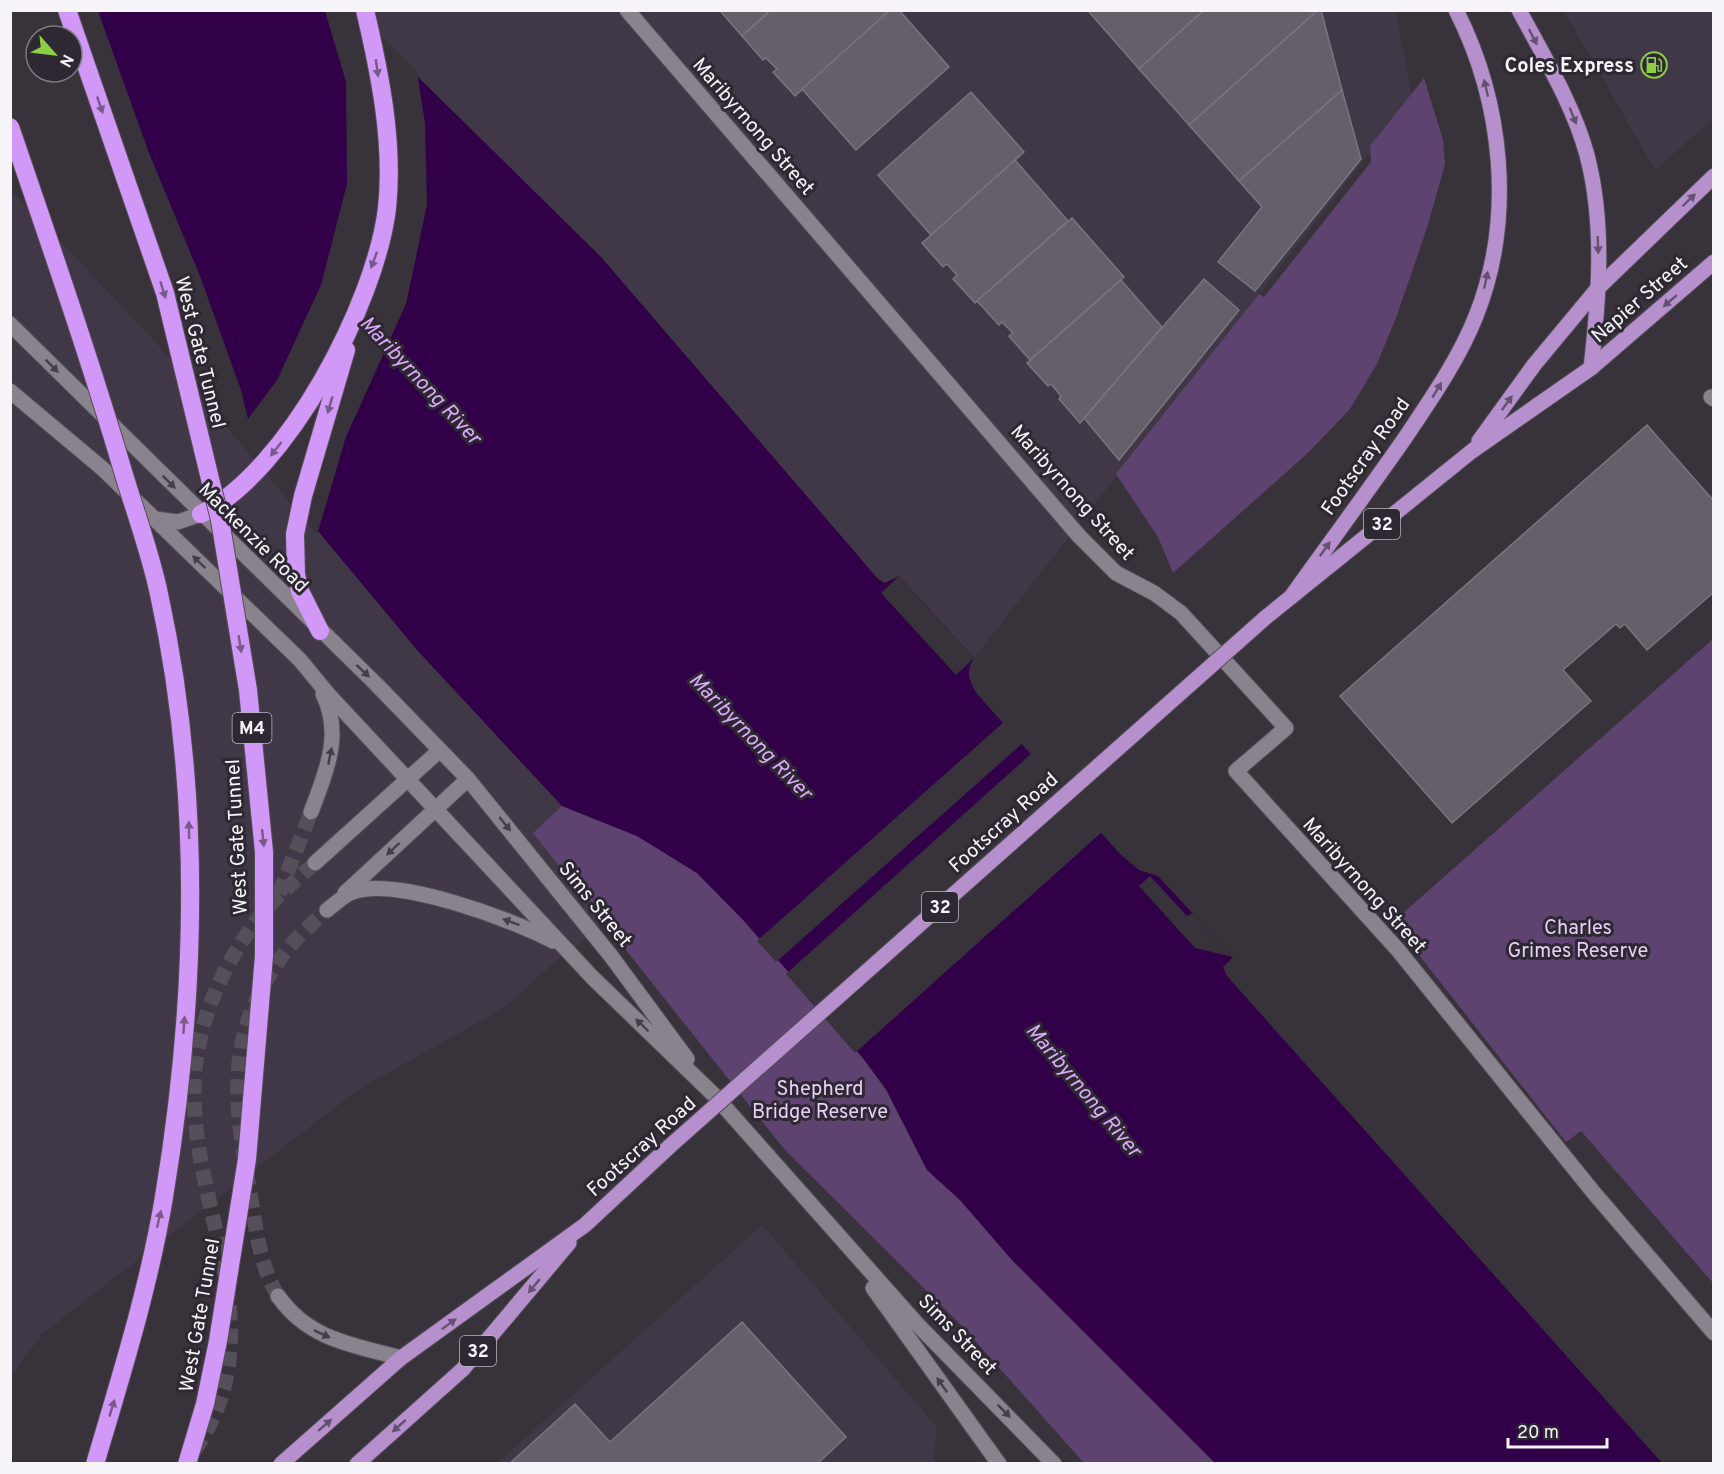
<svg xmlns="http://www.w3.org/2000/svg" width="1724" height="1474" viewBox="0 0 1724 1474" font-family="Overpass,sans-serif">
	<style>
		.built { fill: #413847 }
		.green { fill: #5e4370 }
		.water { fill: #320049; fill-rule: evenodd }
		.pier { fill: #38323b; fill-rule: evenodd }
		.building { fill: #655f69; stroke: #7a747f; stroke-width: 1.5 }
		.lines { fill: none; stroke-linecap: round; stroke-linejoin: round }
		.minor-tunnel { stroke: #544f58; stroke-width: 15; stroke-dasharray: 15 8; stroke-linecap: butt }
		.minor-casing { stroke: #534e56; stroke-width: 17 }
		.major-casing { stroke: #534e56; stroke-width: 17 }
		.highway-casing { stroke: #534e56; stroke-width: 20 }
		.minor { stroke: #89838e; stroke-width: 15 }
		.major { stroke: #b590cd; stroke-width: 15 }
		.highway { stroke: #d298f7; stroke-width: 18 }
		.major-bridge-casing { stroke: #534e56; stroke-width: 17; stroke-linecap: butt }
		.highway-bridge-casing { stroke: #534e56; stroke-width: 20; stroke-linecap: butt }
		.major-bridge { stroke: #b590cd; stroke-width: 15 }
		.highway-bridge { stroke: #d298f7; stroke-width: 18 }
		.oneway { fill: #63526f }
		.oneway2 { fill: #775a8a }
		.oneway3 { fill: #443f48 }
		.labels { text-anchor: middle; stroke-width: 6; stroke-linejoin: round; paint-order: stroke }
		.shield { fill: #2d2831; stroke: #bab6bd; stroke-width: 1.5 }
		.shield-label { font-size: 18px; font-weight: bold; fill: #f6f3f9 }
		.poi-label { font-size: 20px; font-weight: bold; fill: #f6f3f9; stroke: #2d2831; text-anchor: end }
		.street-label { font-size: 20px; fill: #f6f3f9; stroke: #2d2831 }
		.park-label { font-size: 20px; fill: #e7cff8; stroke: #2d2831 }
		.water-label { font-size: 21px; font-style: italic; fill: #dbaafb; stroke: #2d2831 }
	</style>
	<rect width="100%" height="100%" fill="#38323b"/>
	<g class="built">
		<path d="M 351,11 L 1396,11 L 1412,99 L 974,658 L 899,577 L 885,583 L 878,579 L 601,257 Z"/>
		<path d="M 1564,11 L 1713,11 L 1713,119 L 1655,170 Z"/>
		<path d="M 11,185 L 157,338 L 418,651 L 562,806 L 598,821 L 619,910 L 570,952 L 559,958 L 504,1008 L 359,1089 L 42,1334 L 11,1377 Z"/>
		<path d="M 762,1225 L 937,1427 L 933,1463 L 496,1464 Z"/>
	</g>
	<g class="green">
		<path d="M 1424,78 L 1443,140 L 1445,164 L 1427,228 L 1396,318 L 1377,364 L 1350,409 L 1309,452 L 1173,573 L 1158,537 L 1116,474 L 1259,294 L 1264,297 L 1371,162 L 1370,146 Z"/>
		<path d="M 1713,639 L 1713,1283 L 1581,1131 L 1566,1142 L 1393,922 Z"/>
		<path d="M 562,806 L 637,836 L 697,873 L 745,922 L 862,1057 L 886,1090 L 927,1170 L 960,1200 L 1012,1260 L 1215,1463 L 1084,1463 L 962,1326 L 784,1149 L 533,833 Z"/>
	</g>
	<path class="water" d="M 11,11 L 351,11 L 601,257 L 878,579 L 885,583 L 899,576 L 974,658 C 965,672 969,682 978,695 L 1120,854 L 1139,870 L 1158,876 L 1233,957 L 1223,967 L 1227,976 L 1662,1463 L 1215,1463 L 1012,1260 L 960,1200 L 927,1170 L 886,1089 L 862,1057 L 745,922 L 697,873 L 637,836 L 562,806 L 418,651 L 157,338 L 11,185 ZM 36,36 L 72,36 L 72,72 L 36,72 Z"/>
	<g class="pier">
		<path d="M 356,10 L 417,72 L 425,123 L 427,205 L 406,304 L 346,437 L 317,535 L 154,340 L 10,189 L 11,11 L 98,11 L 149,153 L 200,276 L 241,390 L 248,419 L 277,380 L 321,285 L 347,184 L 346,82 L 325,11 ZM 36,36 L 72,36 L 72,72 L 36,72 Z"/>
		<path d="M 899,576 L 974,658 L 956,675 L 881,593 Z"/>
		<path d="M 1005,721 L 1024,742 L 776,962 L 757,941 Z"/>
		<path d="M 1033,752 L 1103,831 L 855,1053 L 786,974 Z"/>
		<path d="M 1150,876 L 1187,916 L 1192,913 L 1233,957 L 1195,948 L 1139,886 Z"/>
	</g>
	<g class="building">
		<path d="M 724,10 L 771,10 L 742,36 L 721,12 Z"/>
		<path d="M 771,10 L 885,10 L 887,13 L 795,96 L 773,72 L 777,69 L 766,58 L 763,60 L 742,36 Z"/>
		<path d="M 890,10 L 899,10 L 949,67 L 856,150 L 802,89 Z"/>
		<path d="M 1092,10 L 1204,10 L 1139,69 L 1089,12 Z"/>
		<path d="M 1204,10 L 1318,10 L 1189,125 L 1139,69 Z"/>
		<path d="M 1318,10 L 1321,10 L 1342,90 L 1239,181 L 1189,125 Z"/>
		<path d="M 1342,90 L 1361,159 L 1255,291 L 1218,262 L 1262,207 L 1239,181 Z"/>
		<path d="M 971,92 L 1024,152 L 931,235 L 878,175 Z"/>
		<path d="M 1015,160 L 1068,221 L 975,303 L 953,279 L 957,275 L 947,264 L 943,267 L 922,243 Z"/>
		<path d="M 1072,218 L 1124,277 L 1030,360 L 1009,336 L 1013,333 L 1002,322 L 999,325 L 977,301 Z"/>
		<path d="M 1204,279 L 1239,310 L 1119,460 L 1084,418 Z"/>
		<path d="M 1121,280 L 1162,327 L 1080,423 L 1059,399 L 1061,396 L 1051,384 L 1048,386 L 1027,363 Z"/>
		<path d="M 1647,425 L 1714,501 L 1714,592 L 1647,650 L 1625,624 L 1620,628 L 1616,624 L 1563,670 L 1591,701 L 1452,823 L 1340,696 Z"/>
		<path d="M 742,1322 L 846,1437 L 817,1464 L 509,1464 L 575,1404 L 610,1442 Z"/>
	</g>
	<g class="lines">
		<g class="minor-tunnel">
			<path d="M 279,894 L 311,812"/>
			<path d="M 278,1296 C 258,1262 256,1225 249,1187 C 234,1097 225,1036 282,956 C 294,939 312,924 327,910"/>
			<path d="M 194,1451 C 276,1334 195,1219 194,1094 C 193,1027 225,956 268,907 C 282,891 300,877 315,863"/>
		</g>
		<g class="minor-casing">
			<g id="minor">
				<path d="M 627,10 L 1079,536 L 1116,573 L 1154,593 L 1181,613 L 1286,728 L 1236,771 L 1398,950 L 1594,1193 L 1714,1333"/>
				<path d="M 10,324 L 377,685 L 468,779 L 611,956 L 687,1059"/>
				<path d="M 10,391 L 103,469 L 300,660 L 328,694 L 592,977 L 714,1095 L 918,1325 L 1054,1464"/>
				<path d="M 1711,397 L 1714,399"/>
				<path d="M 155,519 L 178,522 L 201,514"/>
				<path d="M 311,812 C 326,772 343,735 323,694"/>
				<path d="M 315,863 L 440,750"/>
				<path d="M 345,893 L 468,779"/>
				<path d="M 327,910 C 335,904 344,895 353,892 C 396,876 513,920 553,941"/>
				<path d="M 873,1288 L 999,1464"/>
				<path d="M 278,1296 C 309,1340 353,1345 401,1358"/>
			</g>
		</g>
		<g class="major-casing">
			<g id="major">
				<path d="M 1519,10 C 1544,57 1573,104 1587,155 C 1605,224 1599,298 1591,368"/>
				<path d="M 1479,441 L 1534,365 L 1598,288 L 1714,176"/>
				<path d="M 1291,597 C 1329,544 1368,491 1405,438 C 1431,399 1459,359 1476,316 C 1515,218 1503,103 1456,10"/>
				<path d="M 1265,618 L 1472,451 L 1591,368 L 1714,262"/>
				<path d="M 281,1464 L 401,1358 L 585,1225 L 670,1146"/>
				<path d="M 357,1464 L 463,1369 L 569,1243"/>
			</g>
		</g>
		<g class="highway-casing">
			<g id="highway">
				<path d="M 201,514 C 288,471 376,302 387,208 C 394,143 380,74 365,10"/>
				<path d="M 320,631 L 300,591 L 296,575 L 295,534 L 303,496 L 346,350"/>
			</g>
		</g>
		<use href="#minor" class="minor"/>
		<use href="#major" class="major"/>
		<use href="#highway" class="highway"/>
		<g class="major-bridge-casing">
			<path id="major-bridge" d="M 670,1146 L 1265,618"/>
		</g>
		<g class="highway-bridge-casing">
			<g id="highway-bridge">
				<path d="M 67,10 L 165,293 L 220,520 L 248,690 L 264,852 L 264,956 L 247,1159 L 218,1341 L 205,1404 L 187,1464"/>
				<path d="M 10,127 C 49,241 88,353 122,468 C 134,509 150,551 159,594 C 202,791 197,998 164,1197 C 149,1287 121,1376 95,1464"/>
			</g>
		</g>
		<use href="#major-bridge" class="major-bridge"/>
		<use href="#highway-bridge" class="highway-bridge"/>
	</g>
	<defs><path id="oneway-solid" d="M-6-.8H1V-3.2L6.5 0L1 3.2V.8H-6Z" transform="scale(1.5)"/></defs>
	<g class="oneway">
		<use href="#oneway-solid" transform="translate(1533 37) rotate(62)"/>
		<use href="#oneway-solid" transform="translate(1486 88) rotate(-103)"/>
		<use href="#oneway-solid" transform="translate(1573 116) rotate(68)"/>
		<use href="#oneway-solid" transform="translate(1689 200) rotate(-44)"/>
		<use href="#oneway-solid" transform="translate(1598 245) rotate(88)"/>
		<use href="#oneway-solid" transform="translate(1486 280) rotate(-78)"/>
		<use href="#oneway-solid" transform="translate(1670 301) rotate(139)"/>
		<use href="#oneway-solid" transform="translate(1437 390) rotate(-59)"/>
		<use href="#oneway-solid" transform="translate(1507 403) rotate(-54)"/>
		<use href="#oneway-solid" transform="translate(1325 549) rotate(-54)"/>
		<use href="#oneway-solid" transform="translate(534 1286) rotate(130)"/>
		<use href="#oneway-solid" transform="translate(449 1324) rotate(-36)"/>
		<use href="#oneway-solid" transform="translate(325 1425) rotate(-41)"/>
		<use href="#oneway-solid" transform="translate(399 1426) rotate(138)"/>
	</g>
	<g class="oneway2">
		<use href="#oneway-solid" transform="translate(377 68) rotate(82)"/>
		<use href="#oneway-solid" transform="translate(100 105) rotate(71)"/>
		<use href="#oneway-solid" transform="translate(374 260) rotate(110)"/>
		<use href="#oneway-solid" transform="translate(163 290) rotate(73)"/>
		<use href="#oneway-solid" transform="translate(330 405) rotate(106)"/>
		<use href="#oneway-solid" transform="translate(276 449) rotate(128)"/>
		<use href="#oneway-solid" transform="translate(240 644) rotate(81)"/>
		<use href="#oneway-solid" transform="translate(189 830) rotate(-91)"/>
		<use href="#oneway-solid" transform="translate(263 838) rotate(84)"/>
		<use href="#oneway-solid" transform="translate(184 1025) rotate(-86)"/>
		<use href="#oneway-solid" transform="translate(159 1219) rotate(-77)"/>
		<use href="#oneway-solid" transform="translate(112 1408) rotate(-73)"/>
	</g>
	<g class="oneway3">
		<use href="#oneway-solid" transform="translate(52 366) rotate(45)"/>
		<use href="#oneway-solid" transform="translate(169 482) rotate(45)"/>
		<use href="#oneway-solid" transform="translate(199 562) rotate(-136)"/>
		<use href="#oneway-solid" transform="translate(363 671) rotate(43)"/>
		<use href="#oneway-solid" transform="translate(330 756) rotate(-79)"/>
		<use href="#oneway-solid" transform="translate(505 824) rotate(51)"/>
		<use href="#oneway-solid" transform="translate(393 849) rotate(137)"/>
		<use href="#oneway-solid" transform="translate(511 922) rotate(-159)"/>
		<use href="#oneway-solid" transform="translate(642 1025) rotate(-136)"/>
		<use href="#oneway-solid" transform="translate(322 1334) rotate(25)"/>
		<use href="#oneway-solid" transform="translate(942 1385) rotate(-125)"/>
		<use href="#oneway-solid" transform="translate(1004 1411) rotate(45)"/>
	</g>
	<defs>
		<g id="fuel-ring" transform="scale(1.35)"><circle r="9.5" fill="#2d2831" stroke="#8dce44" stroke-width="1.5"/><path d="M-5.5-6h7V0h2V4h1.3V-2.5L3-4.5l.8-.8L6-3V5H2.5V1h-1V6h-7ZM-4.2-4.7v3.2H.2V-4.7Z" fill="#8dce44"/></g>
	</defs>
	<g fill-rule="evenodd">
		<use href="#fuel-ring" x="1654" y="65"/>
	</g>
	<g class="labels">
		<g class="shield">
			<rect x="1364" y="509" width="36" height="30" rx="4.5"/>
			<rect x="232.5" y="713" width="39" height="30" rx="4.5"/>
			<rect x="922" y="892" width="36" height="30" rx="4.5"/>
			<rect x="460" y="1336" width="36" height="30" rx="4.5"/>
		</g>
		<g class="shield-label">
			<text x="1382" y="530">32</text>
			<text x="252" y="734">M4</text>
			<text x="940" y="913">32</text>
			<text x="478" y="1357">32</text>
		</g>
		<g class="poi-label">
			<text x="1634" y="72">Coles Express</text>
		</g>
		<g class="street-label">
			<text transform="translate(754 126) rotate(49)" y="7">Maribyrnong Street</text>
			<text transform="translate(1639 299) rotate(-41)" y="7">Napier Street</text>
			<text transform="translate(201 352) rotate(76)" y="7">West Gate Tunnel</text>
			<text transform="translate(1365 456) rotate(-55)" y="7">Footscray Road</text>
			<text transform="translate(1073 492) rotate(48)" y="7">Maribyrnong Street</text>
			<text transform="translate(254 537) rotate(45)" y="7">Mackenzie Road</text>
			<text transform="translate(1003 822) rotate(-42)" y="7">Footscray Road</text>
			<text transform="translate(236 837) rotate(-93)" y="7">West Gate Tunnel</text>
			<text transform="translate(1365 885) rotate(48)" y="7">Maribyrnong Street</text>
			<text transform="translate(596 904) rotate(51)" y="7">Sims Street</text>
			<text transform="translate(641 1146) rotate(-42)" y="7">Footscray Road</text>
			<text transform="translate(199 1315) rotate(-80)" y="7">West Gate Tunnel</text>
			<text transform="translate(958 1334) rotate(46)" y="7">Sims Street</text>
		</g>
		<g class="park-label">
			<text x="1578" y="934">Charles<tspan x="1578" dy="23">Grimes Reserve</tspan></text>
			<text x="820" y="1095">Shepherd<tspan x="820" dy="23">Bridge Reserve</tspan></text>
		</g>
		<g class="water-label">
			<text transform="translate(421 380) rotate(47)" y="7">Maribyrnong River</text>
			<text transform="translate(751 736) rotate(46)" y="7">Maribyrnong River</text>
			<text transform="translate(1084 1090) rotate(50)" y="7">Maribyrnong River</text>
		</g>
	</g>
	<rect width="1724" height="1474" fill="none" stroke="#f6f3f9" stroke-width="24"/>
	<g transform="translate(54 54) rotate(118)"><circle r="28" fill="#2d2831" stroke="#7d7981" stroke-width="1.5"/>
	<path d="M0-4.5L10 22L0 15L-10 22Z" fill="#8dce44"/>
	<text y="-9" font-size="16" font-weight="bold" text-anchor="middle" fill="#f6f3f9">N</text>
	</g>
	<path d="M1508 1438v9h99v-9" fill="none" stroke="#f6f3f9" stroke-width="3"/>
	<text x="1517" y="1438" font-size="18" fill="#f6f3f9" stroke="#2d2831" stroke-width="4.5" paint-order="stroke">20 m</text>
</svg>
